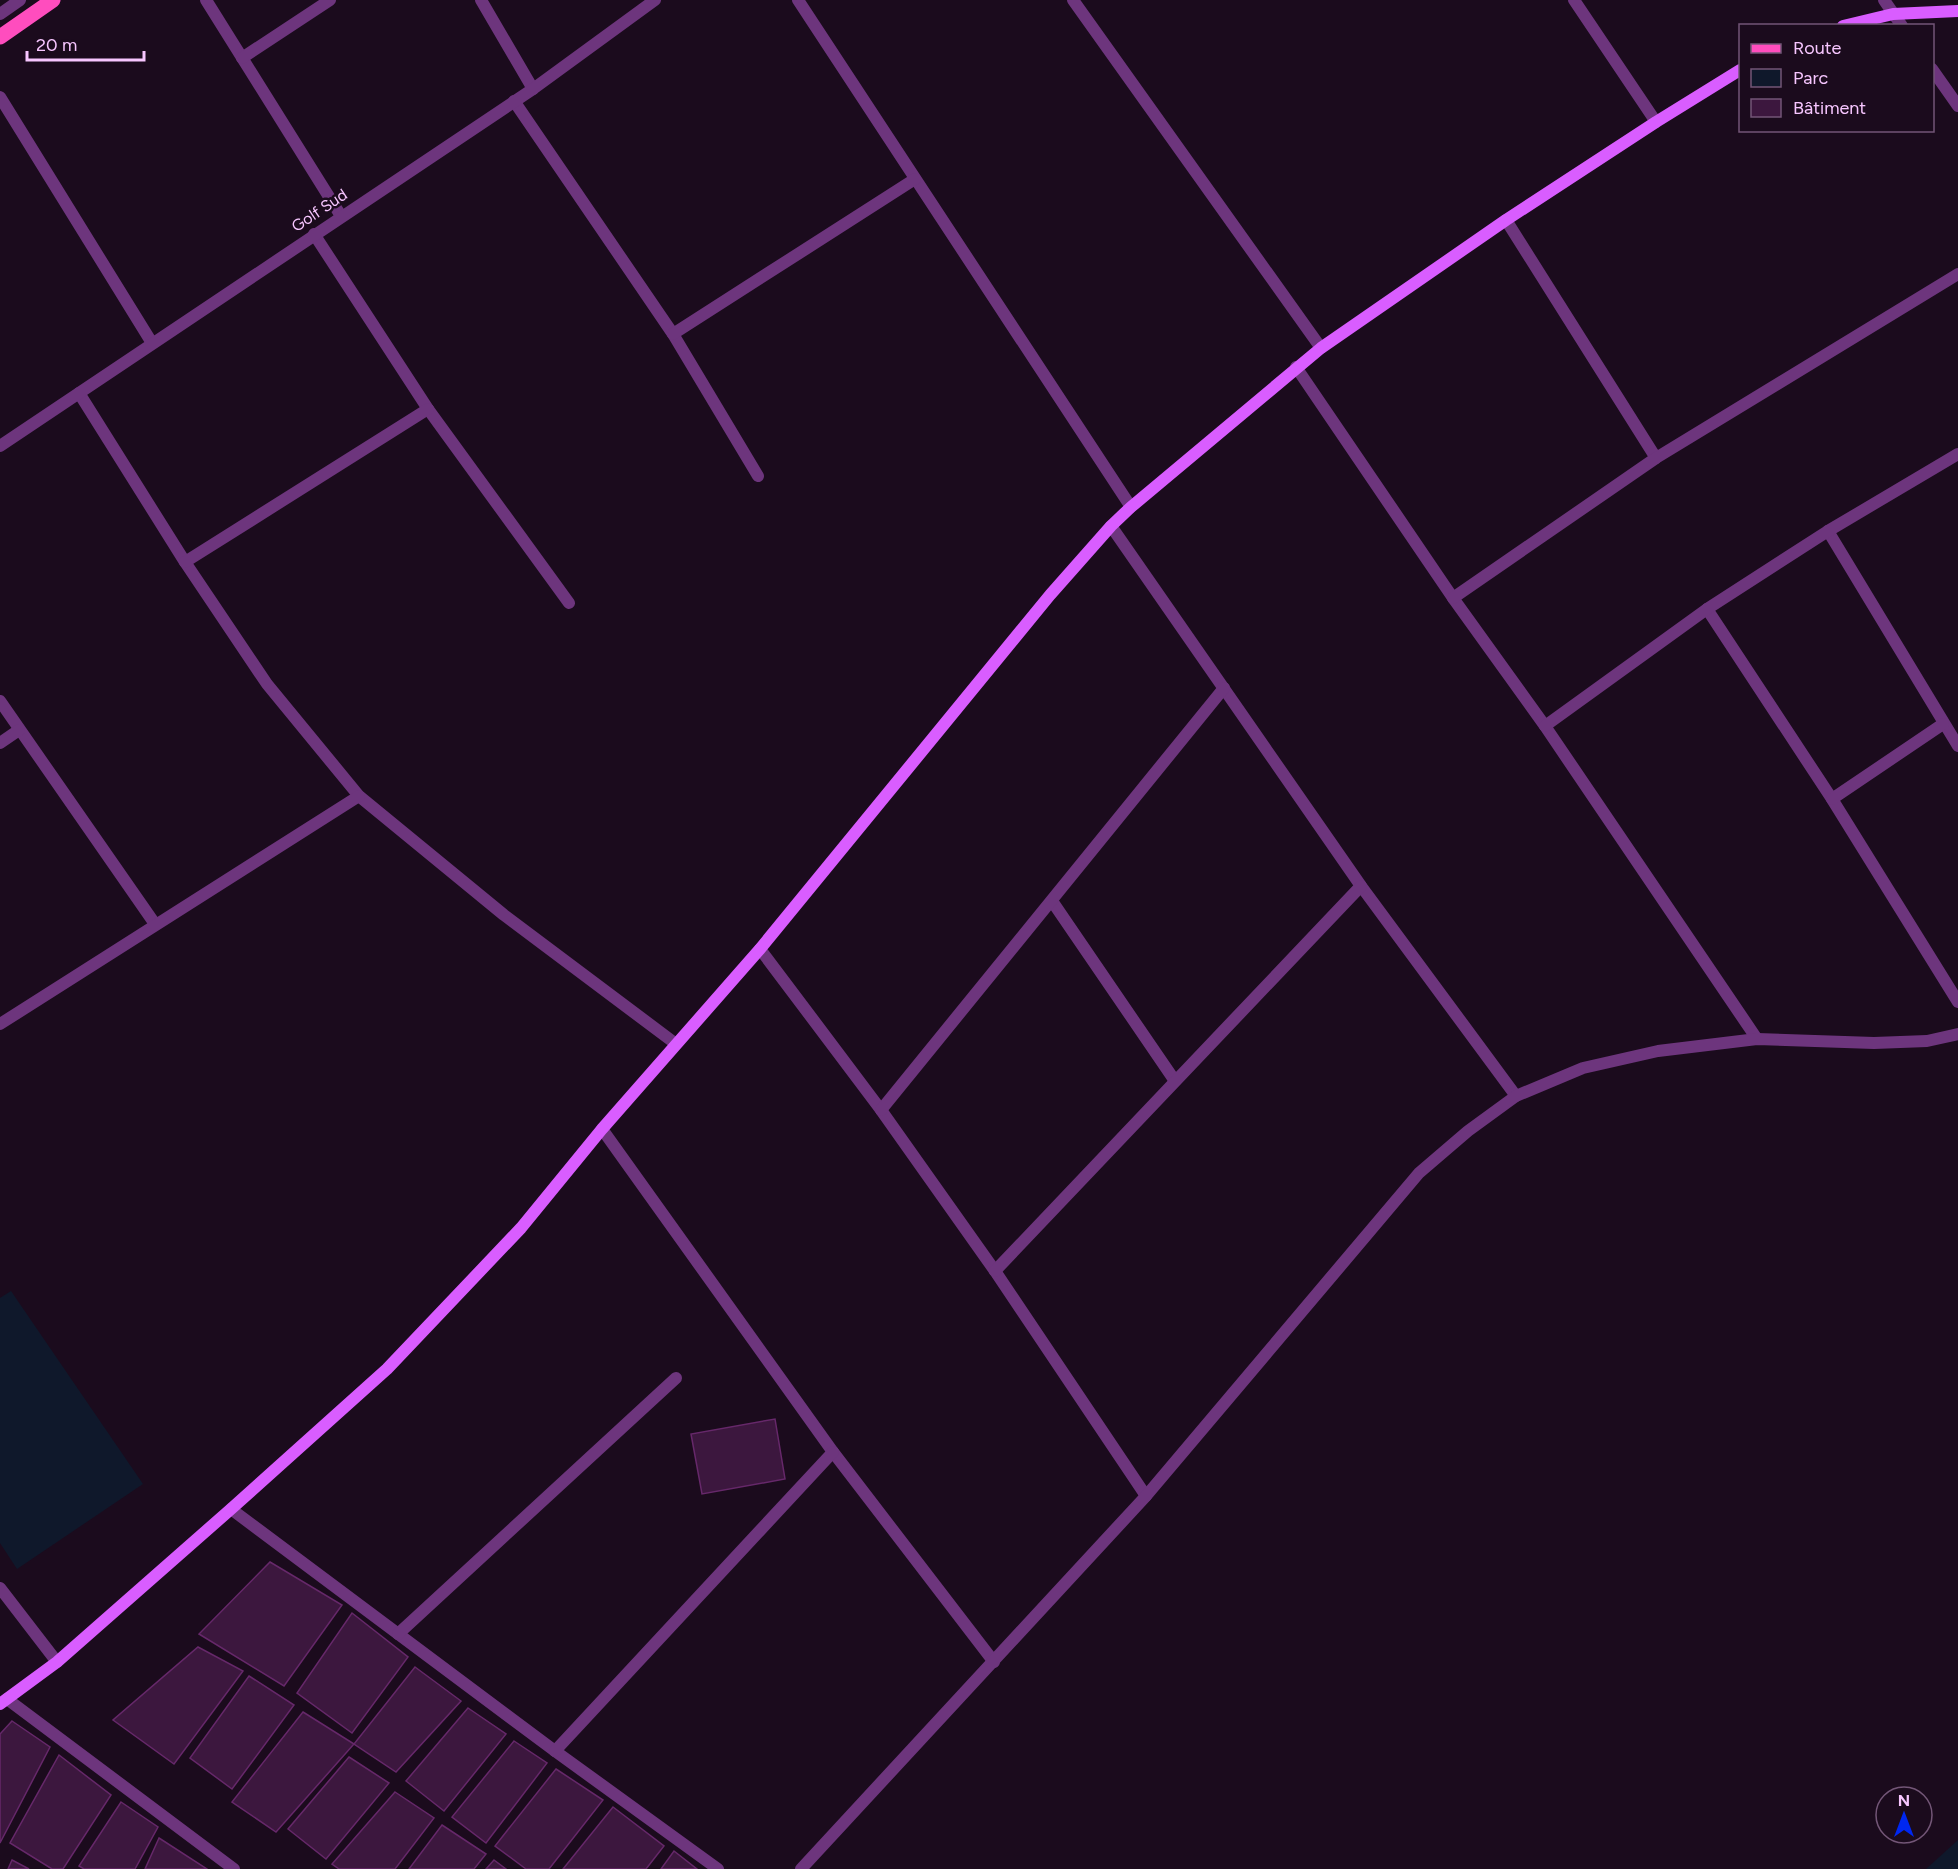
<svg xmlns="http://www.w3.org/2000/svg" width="1958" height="1869" viewBox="0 0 1958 1869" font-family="Figtree,sans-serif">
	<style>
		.green { fill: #0f182b }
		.building { fill: #3c173e; stroke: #66286a; stroke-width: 1.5 }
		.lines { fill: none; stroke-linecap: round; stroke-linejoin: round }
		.lane { stroke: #6d357d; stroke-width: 12 }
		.street { stroke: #6d357d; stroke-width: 12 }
		.secondary { stroke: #d95dff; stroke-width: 12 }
		.primary { stroke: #ff4dbe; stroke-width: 15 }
		.labels { text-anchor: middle; stroke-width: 5; stroke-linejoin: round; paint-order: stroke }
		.street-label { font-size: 16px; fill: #f7c6ff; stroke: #1b0b1d }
	</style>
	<rect width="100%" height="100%" fill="#1b0b1d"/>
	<g class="green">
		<path d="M 11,1291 L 143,1484 L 17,1569 L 0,1543 L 0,1298 Z"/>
		<path d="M 1958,1840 L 1958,1869 L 1926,1869 Z"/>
	</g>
	<g class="building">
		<path d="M 775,1419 L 785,1479 L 702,1494 L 691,1434 Z"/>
		<path d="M 270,1562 L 342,1605 L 284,1686 L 199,1634 Z"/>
		<path d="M 352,1613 L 408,1657 L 352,1733 L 297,1693 Z"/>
		<path d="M 198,1647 L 243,1671 L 174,1764 L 113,1720 Z"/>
		<path d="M 415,1667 L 461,1701 L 396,1772 L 354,1744 Z"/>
		<path d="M 249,1676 L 294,1705 L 232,1789 L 190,1758 Z"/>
		<path d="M 468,1708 L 506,1734 L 444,1811 L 406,1781 Z"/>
		<path d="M 303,1712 L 354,1744 L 276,1832 L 232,1802 Z"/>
		<path d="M 12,1721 L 50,1747 L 0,1843 L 0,1734 Z"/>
		<path d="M 514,1741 L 547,1763 L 486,1843 L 452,1817 Z"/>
		<path d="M 59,1755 L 111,1795 L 63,1869 L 52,1869 L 10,1843 Z"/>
		<path d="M 349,1757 L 389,1783 L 326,1859 L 288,1829 Z"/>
		<path d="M 556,1769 L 603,1800 L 549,1869 L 526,1869 L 495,1846 Z"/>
		<path d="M 395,1792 L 434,1818 L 395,1869 L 339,1869 L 332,1864 Z"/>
		<path d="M 121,1802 L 158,1827 L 135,1869 L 84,1869 L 79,1866 Z"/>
		<path d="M 613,1807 L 664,1846 L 646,1869 L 563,1869 Z"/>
		<path d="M 442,1825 L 486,1854 L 474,1869 L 409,1869 Z"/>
		<path d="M 159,1838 L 207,1869 L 145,1869 Z"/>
		<path d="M 674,1851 L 697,1869 L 661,1869 Z"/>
		<path d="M 12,1860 L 29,1869 L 8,1869 Z"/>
		<path d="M 494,1860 L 506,1869 L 486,1869 Z"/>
	</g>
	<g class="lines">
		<path class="lane" d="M 0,14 L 20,0"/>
		<g class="street">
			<path d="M 206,0 L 341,216"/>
			<path d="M 481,0 L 533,89"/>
			<path d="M 798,0 L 1131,507"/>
			<path d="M 1073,0 L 1321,348"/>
			<path d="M 1574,0 L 1656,122"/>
			<path d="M 1884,0 L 1902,26"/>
			<path d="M 242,58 L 330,0"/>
			<path d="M 1932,69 L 1958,106"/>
			<path d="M 0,97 L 152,343"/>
			<path d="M 514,101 L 673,334 L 758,476"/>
			<path d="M 1506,220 L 1656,458"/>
			<path d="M 314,234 L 428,409 L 569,603"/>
			<path d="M 673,334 L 915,179"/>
			<path d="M 1296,367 L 1453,598 L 1545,726 L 1757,1039"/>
			<path d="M 79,393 L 185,562 L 267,684 L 359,796 L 504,915 L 676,1044"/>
			<path d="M 0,446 L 533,89 L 655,0"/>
			<path d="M 1111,526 L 1361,886 L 1516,1096"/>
			<path d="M 1828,531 L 1958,746"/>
			<path d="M 185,562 L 428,409"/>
			<path d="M 1453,598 L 1656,458 L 1958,274"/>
			<path d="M 1707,609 L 1832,799 L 1958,1002"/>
			<path d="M 0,701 L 155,924"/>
			<path d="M 1545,726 L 1707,609 L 1828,531 L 1958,454"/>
			<path d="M 0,743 L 19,730"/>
			<path d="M 1832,799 L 1943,724"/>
			<path d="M 1052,901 L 1175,1081"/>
			<path d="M 760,949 L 881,1110 L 995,1271 L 1146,1496"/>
			<path d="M 0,1024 L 359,796"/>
			<path d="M 881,1110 L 1224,688"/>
			<path d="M 602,1129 L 833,1452 L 994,1662"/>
			<path d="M 995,1271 L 1361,886"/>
			<path d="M 231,1509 L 555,1751 L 718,1869"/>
			<path d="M 0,1588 L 57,1662"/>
			<path d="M 398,1634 L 676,1378"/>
			<path d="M 7,1699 L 234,1869"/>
			<path d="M 555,1751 L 833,1452"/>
			<path d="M 801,1869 L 1146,1496 L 1419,1173 L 1468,1131 L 1516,1096 L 1583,1068 L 1658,1051 L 1757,1039 L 1874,1043 L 1927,1041 L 1958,1034"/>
		</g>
		<g class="secondary">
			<path d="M 1843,26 L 1893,14 L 1958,11"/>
			<path d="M 0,1704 L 57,1662 L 231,1509 L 387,1369 L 521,1228 L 602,1129 L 760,949 L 1050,595 L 1111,526 L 1131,507 L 1321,348 L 1506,220 L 1656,122 L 1740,70"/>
		</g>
		<path class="primary" d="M 0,37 L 53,0"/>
	</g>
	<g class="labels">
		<g class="street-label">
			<text transform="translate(319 210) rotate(-34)" y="6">Golf Sud</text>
		</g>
	</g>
	<rect x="1739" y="24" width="195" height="108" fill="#1b0b1d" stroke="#735677" stroke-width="1.5"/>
	<rect x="1751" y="44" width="30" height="9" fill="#ff4dbe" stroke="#735677" stroke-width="1.5"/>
	<text x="1793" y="54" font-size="18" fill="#f7c6ff">Route</text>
	<rect x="1751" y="69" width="30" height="18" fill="#0f182b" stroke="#735677" stroke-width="1.5"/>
	<text x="1793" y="84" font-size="18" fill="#f7c6ff">Parc</text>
	<rect x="1751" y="99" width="30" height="18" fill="#3c173e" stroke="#735677" stroke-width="1.5"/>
	<text x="1793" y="114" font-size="18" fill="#f7c6ff">Bâtiment</text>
	<g transform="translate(1904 1815)"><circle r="28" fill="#1b0b1d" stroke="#735677" stroke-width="1.5"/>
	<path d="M0-4.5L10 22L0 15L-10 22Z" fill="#0027f1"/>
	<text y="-9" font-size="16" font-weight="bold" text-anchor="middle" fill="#f7c6ff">N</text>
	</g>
	<path d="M27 51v9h117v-9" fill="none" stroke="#f7c6ff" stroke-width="3"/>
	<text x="36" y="51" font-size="18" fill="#f7c6ff" stroke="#1b0b1d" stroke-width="4.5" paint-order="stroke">20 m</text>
</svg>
